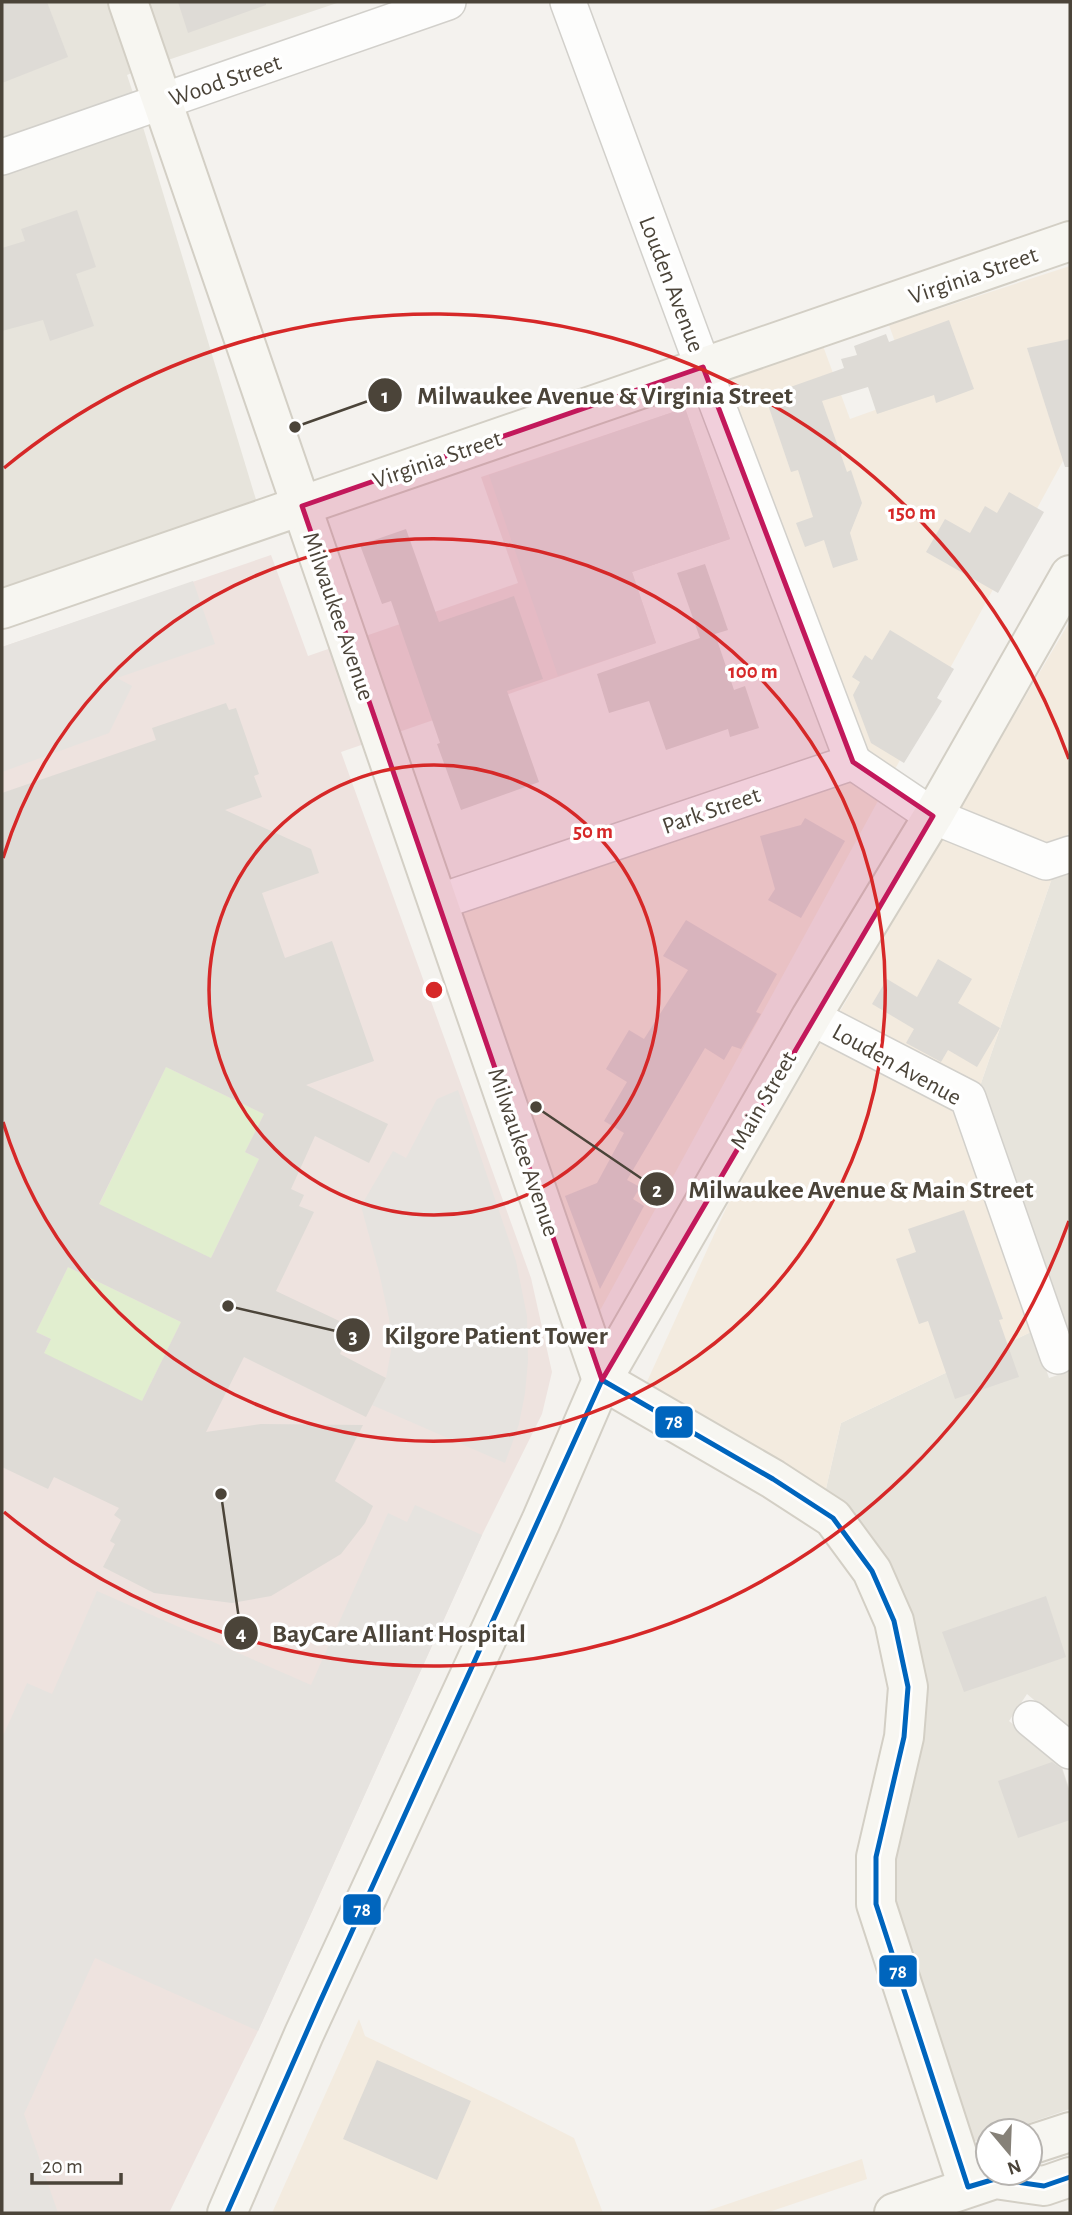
<svg xmlns="http://www.w3.org/2000/svg" width="1072" height="2215" viewBox="0 0 1072 2215" font-family="'Alegreya Sans',sans-serif">
	<style>
		.residential { fill: #e7e4dc }
		.commercial { fill: #f3ebdf }
		.medical { fill: #eee3df }
		.green { fill: #e1eecf }
		.parking { fill: #e6e3df }
		.building { fill: #dedbd6; fill-rule: evenodd }
		.lines { fill: none; stroke-linecap: round; stroke-linejoin: round }
		.street-casing { stroke: #d2d0cb; stroke-width: 38 }
		.secondary-casing { stroke: #d3cfc5; stroke-width: 42 }
		.street { stroke: #fdfdfc; stroke-width: 35 }
		.secondary { stroke: #f7f6f1; stroke-width: 38 }
		.bus-1-casing { stroke: #fff; stroke-width: 10 }
		.bus-1 { stroke: #0065bd; stroke-width: 5 }
		.marked { fill: #c2185b; fill-opacity: 0.2; stroke: #c2185b; stroke-width: 5; stroke-linejoin: round }
		.ring { fill: none; stroke: #d62828; stroke-width: 3.5 }
		.labels { text-anchor: middle; stroke-width: 7; stroke-linejoin: round; paint-order: stroke }
		.street-label { font-size: 24px; fill: #4b4439; stroke: #fff }
		.centre { fill: #d62828; stroke: #fff; stroke-width: 3.5 }
		.ring-label { font-size: 21px; text-anchor: middle; font-weight: bold; fill: #d62828; stroke: #fff; stroke-width: 7; stroke-linejoin: round; paint-order: stroke }
		.leader { fill: none; stroke: #4b4439; stroke-width: 2.5 }
		.callout-dot { fill: #4b4439; stroke: #fff; stroke-width: 2.5 }
		.mark-label { font-size: 21px; text-anchor: middle; font-weight: bold; fill: #fff }
		.callout-label { font-size: 26px; text-anchor: middle; font-weight: bold; fill: #4b4439; stroke: #fff; stroke-width: 7; stroke-linejoin: round; paint-order: stroke }
		.line-badge { stroke: #fff; stroke-width: 2.5 }
		.badge-label { font-size: 19px; text-anchor: middle; font-weight: bold; fill: #fff }
	</style>
	<rect width="100%" height="100%" fill="#f4f2ee"/>
	<g class="residential">
		<path d="M 2,2 L 112,2 L 136,71 L 127,75 L 133,93 L 2,138 Z"/>
		<path d="M 145,2 L 340,2 L 165,61 Z"/>
		<path d="M 143,127 L 257,503 L 2,590 L 2,175 Z"/>
		<path d="M 1070,872 L 1070,1344 L 979,1089 L 1052,878 Z"/>
		<path d="M 1033,1331 L 1049,1378 L 1070,1371 L 1070,1730 L 1027,1694 L 1009,1721 L 1061,1764 L 1070,1791 L 1070,2109 L 1006,2131 L 988,2131 L 988,2137 L 970,2143 L 891,1903 L 892,1860 L 923,1690 L 825,1493 L 841,1423 Z"/>
	</g>
	<g class="commercial">
		<path d="M 1070,266 L 1070,448 L 894,771 L 865,751 L 724,379 L 823,346 L 850,419 L 914,396 L 889,325 Z"/>
		<path d="M 1070,621 L 1070,826 L 1067,836 L 1045,844 L 959,809 Z"/>
		<path d="M 852,781 L 879,799 L 597,1316 L 458,913 Z"/>
		<path d="M 942,838 L 1052,878 L 979,1089 L 839,1013 Z"/>
		<path d="M 822,1041 L 956,1111 L 1033,1331 L 841,1423 L 825,1493 L 645,1386 L 733,1193 Z"/>
		<path d="M 359,2019 L 365,2036 L 499,2100 L 574,2138 L 603,2213 L 272,2213 Z"/>
		<path d="M 862,2159 L 867,2179 L 766,2213 L 701,2213 Z"/>
	</g>
	<path class="medical" d="M 685,408 L 730,539 L 632,572 L 656,643 L 341,752 L 531,1278 L 552,1372 L 542,1414 L 482,1535 L 258,2031 L 169,2213 L 2,2213 L 2,647 L 271,555 L 308,656 L 518,583 L 481,477 Z"/>
	<g class="green">
		<path d="M 166,1067 L 264,1114 L 245,1152 L 259,1159 L 211,1258 L 95,1213 Z"/>
		<path d="M 68,1267 L 181,1322 L 142,1401 L 23,1461 L 2,1452 L 2,1439 L 51,1339 L 36,1332 Z"/>
	</g>
	<g class="parking">
		<path d="M 685,408 L 730,539 L 632,572 L 656,643 L 558,676 L 489,475 Z"/>
		<path d="M 193,581 L 215,644 L 117,678 L 132,686 L 109,733 L 2,772 L 2,647 Z"/>
		<path d="M 458,1090 L 516,1261 L 527,1316 L 528,1361 L 525,1393 L 519,1424 L 505,1463 L 372,1405 L 386,1378 L 391,1351 L 389,1318 L 379,1272 L 361,1206 L 393,1151 L 406,1158 L 437,1099 Z"/>
		<path d="M 415,1505 L 482,1535 L 258,2031 L 95,1958 L 24,2114 L 58,2213 L 2,2213 L 2,1738 L 27,1683 L 52,1694 L 97,1591 L 311,1685 L 388,1513 L 407,1522 Z"/>
	</g>
	<g class="building">
		<path d="M 2,2 L 47,2 L 68,57 L 2,83 Z"/>
		<path d="M 178,2 L 266,2 L 266,5 L 188,33 Z"/>
		<path d="M 77,210 L 96,267 L 76,274 L 94,326 L 50,341 L 43,320 L 2,331 L 2,248 L 25,241 L 21,229 Z"/>
		<path d="M 949,320 L 974,389 L 936,403 L 934,395 L 877,414 L 868,387 L 822,401 L 847,472 L 851,470 L 862,503 L 850,533 L 858,560 L 833,568 L 824,540 L 805,547 L 796,523 L 813,517 L 798,470 L 791,472 L 765,396 L 844,368 L 841,359 L 857,355 L 854,346 L 886,334 L 889,342 Z"/>
		<path d="M 1070,339 L 1070,467 L 1065,467 L 1027,348 Z"/>
		<path d="M 1009,492 L 1044,512 L 998,593 L 926,552 L 945,519 L 970,533 L 985,506 L 997,513 Z"/>
		<path d="M 406,529 L 439,622 L 514,596 L 543,679 L 507,691 L 539,782 L 461,810 L 437,744 L 440,743 L 391,601 L 382,604 L 360,545 Z"/>
		<path d="M 705,564 L 728,630 L 715,634 L 734,690 L 745,686 L 759,728 L 730,737 L 728,729 L 666,750 L 649,701 L 609,713 L 597,674 L 700,638 L 677,573 Z"/>
		<path d="M 890,630 L 954,669 L 937,698 L 942,701 L 904,763 L 871,743 L 853,695 L 860,682 L 852,677 L 865,655 L 872,660 Z"/>
		<path d="M 226,703 L 229,710 L 236,708 L 259,774 L 254,776 L 262,797 L 225,810 L 311,849 L 319,873 L 262,893 L 285,958 L 332,941 L 374,1061 L 306,1085 L 388,1124 L 369,1163 L 315,1136 L 291,1189 L 304,1195 L 299,1206 L 314,1212 L 276,1291 L 352,1327 L 340,1354 L 386,1378 L 366,1417 L 244,1357 L 206,1432 L 261,1424 L 363,1425 L 335,1481 L 373,1506 L 365,1523 L 341,1554 L 271,1596 L 232,1603 L 154,1593 L 103,1567 L 115,1544 L 110,1541 L 121,1520 L 114,1515 L 119,1508 L 54,1477 L 48,1489 L 2,1467 L 2,793 L 156,740 L 152,728 ZM 166,1067 L 264,1114 L 245,1152 L 259,1159 L 211,1258 L 99,1204 ZM 68,1267 L 181,1322 L 142,1401 L 44,1353 L 51,1339 L 36,1332 Z"/>
		<path d="M 805,818 L 845,841 L 801,918 L 768,900 L 775,889 L 760,836 L 801,825 Z"/>
		<path d="M 686,920 L 777,974 L 756,1012 L 761,1014 L 741,1049 L 732,1046 L 724,1060 L 705,1048 L 627,1180 L 640,1187 L 633,1199 L 644,1206 L 600,1289 L 565,1196 L 597,1183 L 624,1133 L 604,1121 L 627,1082 L 606,1069 L 629,1030 L 644,1039 L 688,970 L 663,956 Z"/>
		<path d="M 938,959 L 972,979 L 958,1003 L 1000,1028 L 977,1067 L 948,1050 L 941,1062 L 906,1043 L 914,1029 L 872,1004 L 887,979 L 917,997 Z"/>
		<path d="M 964,1210 L 1003,1319 L 999,1320 L 1019,1377 L 955,1399 L 928,1321 L 919,1324 L 896,1259 L 916,1252 L 908,1229 Z"/>
		<path d="M 1046,1596 L 1066,1657 L 964,1692 L 942,1632 Z"/>
		<path d="M 1052,1762 L 1062,1769 L 1070,1794 L 1070,1820 L 1018,1838 L 998,1781 Z"/>
		<path d="M 377,2060 L 471,2101 L 437,2180 L 343,2139 Z"/>
	</g>
	<g class="lines">
		<g class="street-casing">
			<g id="street">
				<path d="M 568,2 L 703,367 L 853,762"/>
				<path d="M 2,157 L 448,2"/>
				<path d="M 438,902 L 853,762 L 933,816 L 1046,862 L 1070,854"/>
				<path d="M 811,1017 L 968,1098 L 1058,1356"/>
				<path d="M 1031,1719 L 1070,1751"/>
			</g>
		</g>
		<g class="secondary-casing">
			<g id="secondary">
				<path d="M 128,2 L 602,1380 L 773,1479 L 833,1518 L 872,1571 L 894,1621 L 908,1687 L 904,1737 L 876,1857 L 876,1904 L 968,2187"/>
				<path d="M 2,609 L 1070,241"/>
				<path d="M 1030,2145 L 1070,2132"/>
				<path d="M 227,2213 L 304,2034 L 541,1521 L 602,1380 L 811,1017 L 933,816 L 1070,575"/>
				<path d="M 894,2213 L 995,2179 L 1044,2186 L 1070,2177"/>
			</g>
		</g>
		<use href="#street" class="street"/>
		<use href="#secondary" class="secondary"/>
		<g class="bus-1-casing">
			<path id="bus-1" d="M 227,2213 L 319,2004 L 602,1380 L 773,1479 L 833,1518 L 872,1571 L 894,1621 L 908,1687 L 904,1737 L 876,1857 L 876,1904 L 968,2187 L 995,2179 L 1044,2186 L 1070,2177"/>
		</g>
		<use href="#bus-1" class="bus-1"/>
	</g>
	<path class="marked" d="M 703,367 L 853,762 L 933,816 L 602,1380 L 302,506 Z"/>
	<g class="ring">
		<circle cx="434" cy="990" r="225"/>
		<path d="M3 858A451 451 0 1 1 3 1122"/>
		<path d="M1069 1221A676 676 0 0 1 4 1512M4 468A676 676 0 0 1 1069 759"/>
	</g>
	<g class="labels">
		<g class="street-label">
			<text transform="translate(225 80) rotate(-19)" y="8">Wood Street</text>
			<text transform="translate(973 275) rotate(-19)" y="8">Virginia Street</text>
			<text transform="translate(672 284) rotate(69)" y="8">Louden Avenue</text>
			<text transform="translate(437 459) rotate(-19)" y="8">Virginia Street</text>
			<text transform="translate(339 616) rotate(71)" y="8">Milwaukee Avenue</text>
			<text transform="translate(711 810) rotate(-19)" y="8">Park Street</text>
			<text transform="translate(897 1064) rotate(29)" y="8">Louden Avenue</text>
			<text transform="translate(763 1100) rotate(-60)" y="8">Main Street</text>
			<text transform="translate(524 1152) rotate(71)" y="8">Milwaukee Avenue</text>
		</g>
	</g>
	<circle cx="434" cy="990" r="10" class="centre"/>
	<g class="ring-label">
		<text x="912" y="519">150 m</text>
		<text x="753" y="678">100 m</text>
		<text x="593" y="838">50 m</text>
	</g>
	<path class="leader" d="M295 427L385 395M536 1107L657 1189M228 1306L353 1335M221 1494L241 1633"/>
	<g class="callout-dot">
		<circle cx="295" cy="427" r="7"/>
		<circle cx="536" cy="1107" r="7"/>
		<circle cx="228" cy="1306" r="7"/>
		<circle cx="221" cy="1494" r="7"/>
		<circle cx="385" cy="395" r="18"/>
		<circle cx="657" cy="1189" r="18"/>
		<circle cx="353" cy="1335" r="18"/>
		<circle cx="241" cy="1633" r="18"/>
	</g>
	<g class="mark-label">
		<text x="385" y="403">1</text>
		<text x="657" y="1197">2</text>
		<text x="353" y="1343">3</text>
		<text x="241" y="1640">4</text>
	</g>
	<g class="callout-label">
		<text x="605" y="404">Milwaukee Avenue &amp; Virginia Street</text>
		<text x="861" y="1198">Milwaukee Avenue &amp; Main Street</text>
		<text x="496" y="1344">Kilgore Patient Tower</text>
		<text x="399" y="1642">BayCare Alliant Hospital</text>
	</g>
	<g class="line-badge">
		<rect x="654" y="1405" width="40" height="34" rx="7" fill="#0065bd"/>
		<rect x="342" y="1893" width="40" height="33" rx="7" fill="#0065bd"/>
		<rect x="878" y="1954" width="40" height="34" rx="7" fill="#0065bd"/>
	</g>
	<g class="badge-label">
		<text x="674" y="1428">78</text>
		<text x="362" y="1916">78</text>
		<text x="898" y="1978">78</text>
	</g>
	<rect width="1072" height="2215" fill="none" stroke="#4b4439" stroke-width="7"/>
	<g transform="translate(1009 2152) rotate(161)"><circle r="33" fill="#ffffff" stroke="#b7b4b0" stroke-width="2"/>
	<path d="M0-5L12 26L0 18L-12 26Z" fill="#868178"/>
	<text y="-10" font-size="19" font-weight="bold" text-anchor="middle" fill="#4b4439">N</text>
	</g>
	<path d="M32 2173v10h89v-10" fill="none" stroke="#4b4439" stroke-width="3.5"/>
	<text x="42" y="2173" font-size="21" fill="#4b4439" stroke="#ffffff" stroke-width="5" paint-order="stroke">20 m</text>
</svg>
